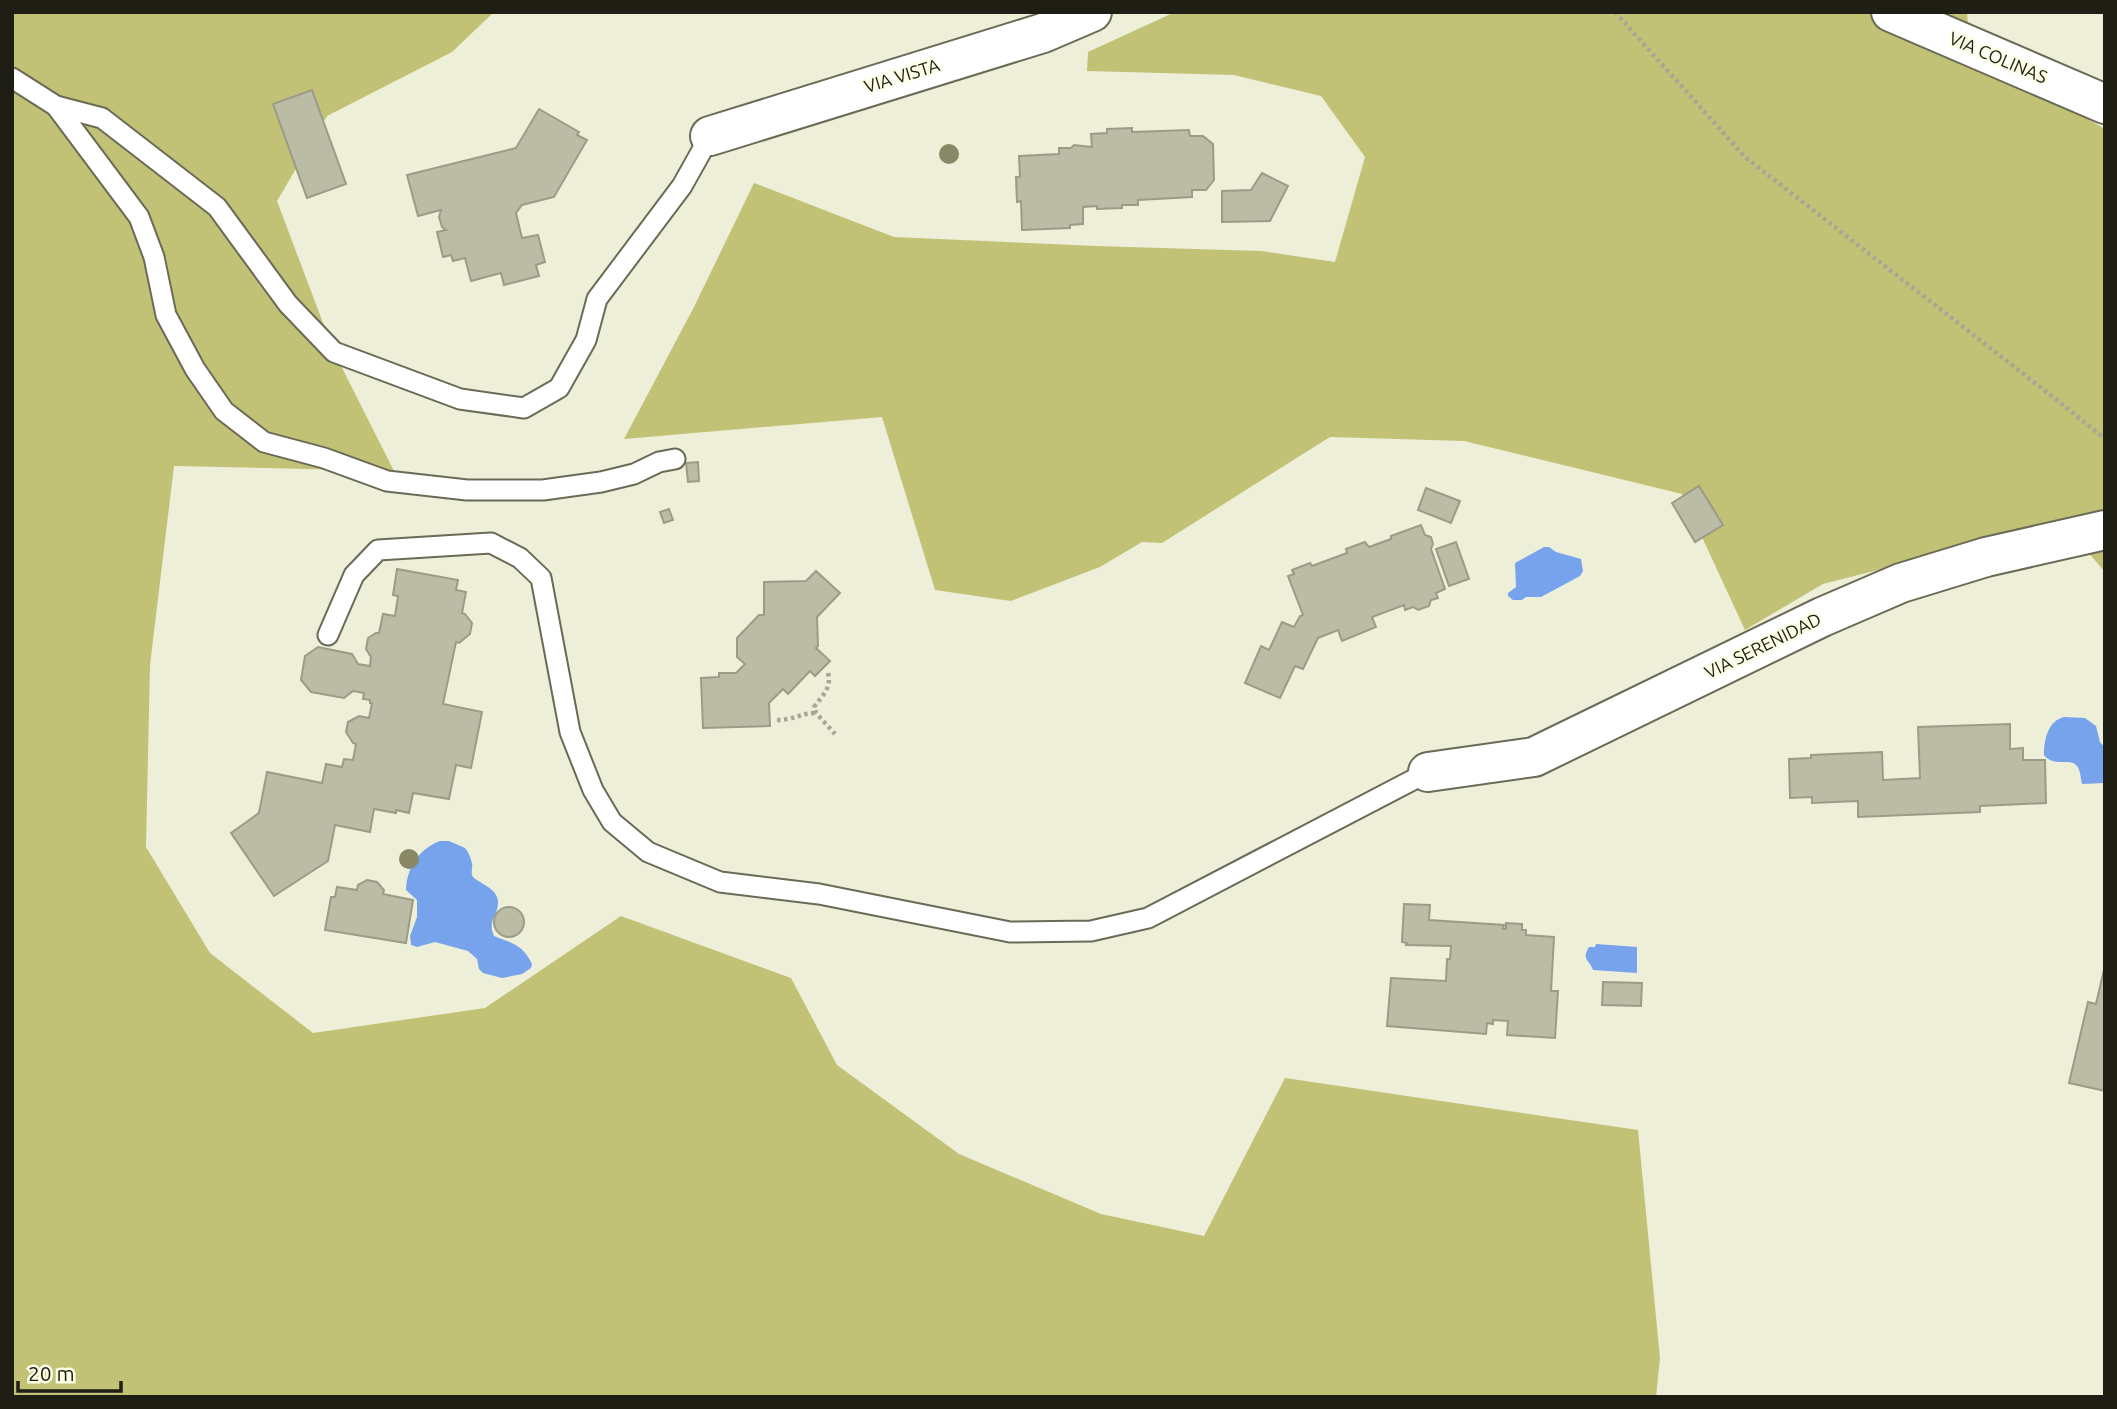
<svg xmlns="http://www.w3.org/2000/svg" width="2117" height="1409" viewBox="0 0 2117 1409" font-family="Ubuntu,sans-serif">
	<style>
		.green { fill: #c1c276 }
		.water { fill: #77a3ed }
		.building { fill: #bbbca5; stroke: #9b9b86; stroke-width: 2 }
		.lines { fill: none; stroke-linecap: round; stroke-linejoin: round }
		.service-casing { stroke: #6a6a56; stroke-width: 23 }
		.minor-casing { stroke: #6a6a56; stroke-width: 42 }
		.path { stroke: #a7a795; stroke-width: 4.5; stroke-dasharray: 3.5 3.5; stroke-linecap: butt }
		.service { stroke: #fff; stroke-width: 19 }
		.minor { stroke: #fff; stroke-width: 38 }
		.tree { fill: #888867 }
		.labels { text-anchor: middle; stroke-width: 5; stroke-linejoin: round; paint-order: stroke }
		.street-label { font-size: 18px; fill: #1e1e15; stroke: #fcfde5 }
	</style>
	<rect width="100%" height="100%" fill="#eeefd8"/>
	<g class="green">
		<path d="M 12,12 L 494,12 L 452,52 L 327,116 L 277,201 L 334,352 L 394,471 L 174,466 L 150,665 L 146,847 L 210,953 L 313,1033 L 485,1008 L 621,916 L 791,978 L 837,1065 L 959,1154 L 1101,1214 L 1204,1236 L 1285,1078 L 1638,1130 L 1660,1358 L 1656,1397 L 12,1397 Z"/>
		<path d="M 1175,12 L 1967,12 L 1970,52 L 2105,129 L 2105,572 L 2063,523 L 1823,584 L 1745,630 L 1682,494 L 1464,441 L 1330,437 L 1162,543 L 1142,542 L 1100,567 L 1011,601 L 935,590 L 882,417 L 624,439 L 694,307 L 754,183 L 894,237 L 1096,246 L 1261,251 L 1335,262 L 1365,157 L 1321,96 L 1234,75 L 1087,71 L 1088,52 Z"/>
	</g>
	<g class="water">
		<path d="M 1544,547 L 1549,547 L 1556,552 L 1581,559 L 1583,571 L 1580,576 L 1541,597 L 1526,597 L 1522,600 L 1513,600 L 1508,596 L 1508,593 L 1516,587 L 1515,563 Z"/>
		<path d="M 2064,717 L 2085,718 L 2096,726 L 2100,742 L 2105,748 L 2105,783 L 2082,784 C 2081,779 2080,769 2077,766 C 2070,757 2054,768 2044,755 C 2044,739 2048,721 2064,717 Z"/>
		<path d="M 440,841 L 449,841 L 465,848 C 469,853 471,858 472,864 C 473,867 471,871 472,875 C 474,882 499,887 498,903 C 498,916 487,920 494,936 C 512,943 523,945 532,964 L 531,968 L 522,974 L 502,978 L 483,973 L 479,969 L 477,959 L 468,951 L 435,942 L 417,947 L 411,945 L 410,936 L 417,917 L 417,900 L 406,890 C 407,867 419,849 440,841 Z"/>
		<path d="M 1596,944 L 1637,947 L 1637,973 L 1593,970 C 1590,960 1581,960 1589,947 L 1595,947 Z"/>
	</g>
	<g class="building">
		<path d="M 312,90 L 346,184 L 307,198 L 273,104 Z"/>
		<path d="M 539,109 L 579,132 L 577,135 L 587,140 L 554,197 L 522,205 L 516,213 L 522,238 L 538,235 L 545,262 L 536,265 L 539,276 L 504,285 L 501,273 L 471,281 L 465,258 L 453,261 L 451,255 L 443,257 L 437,232 L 446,230 L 442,227 L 439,217 L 441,210 L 418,216 L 407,175 L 516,148 Z"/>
		<path d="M 1132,128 L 1132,132 L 1189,130 L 1190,136 L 1203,136 L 1213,144 L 1214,180 L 1206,190 L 1192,190 L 1192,197 L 1138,200 L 1138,205 L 1122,205 L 1122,208 L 1097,209 L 1097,206 L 1083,207 L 1083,224 L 1070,225 L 1070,228 L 1022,230 L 1021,201 L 1017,202 L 1016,177 L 1020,177 L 1019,156 L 1059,154 L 1059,148 L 1071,148 L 1074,145 L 1092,147 L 1091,134 L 1107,133 L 1107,129 Z"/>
		<path d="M 1262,173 L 1288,186 L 1270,221 L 1222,222 L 1222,191 L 1251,190 Z"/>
		<path d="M 698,462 L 699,481 L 688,482 L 686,463 Z"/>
		<path d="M 1699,486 L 1723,525 L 1695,542 L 1672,503 Z"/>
		<path d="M 1426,488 L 1460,501 L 1451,523 L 1418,510 Z"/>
		<path d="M 669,509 L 673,520 L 664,523 L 660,512 Z"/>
		<path d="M 1421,525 L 1425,535 L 1431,537 L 1433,544 L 1431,549 L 1445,589 L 1436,593 L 1438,598 L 1431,600 L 1429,606 L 1418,610 L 1413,607 L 1405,610 L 1404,605 L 1372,617 L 1376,627 L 1342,641 L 1338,630 L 1318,638 L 1303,669 L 1295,666 L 1280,698 L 1245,683 L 1261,646 L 1269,650 L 1282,622 L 1294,627 L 1300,616 L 1303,615 L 1288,576 L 1294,574 L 1292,570 L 1310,563 L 1312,566 L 1347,553 L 1346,549 L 1365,542 L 1369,547 L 1391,539 L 1391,536 Z"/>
		<path d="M 1456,542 L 1469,579 L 1449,586 L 1436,549 Z"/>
		<path d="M 397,569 L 458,580 L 456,590 L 466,592 L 462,613 L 465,614 L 472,623 L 470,634 L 459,643 L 456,642 L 443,704 L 482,712 L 471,768 L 456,765 L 449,799 L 413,793 L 409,813 L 396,810 L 396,813 L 374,809 L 370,832 L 335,825 L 328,861 L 274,896 L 231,833 L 259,813 L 267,772 L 322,783 L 326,764 L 342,767 L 344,759 L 353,760 L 356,744 L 353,743 L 346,732 L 348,722 L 359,716 L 369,718 L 372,703 L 370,703 L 370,700 L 363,699 L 364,693 L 353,691 L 344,698 L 311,692 L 301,680 L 305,656 L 318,647 L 352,654 L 358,664 L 370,666 L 371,657 L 366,649 L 368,638 L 376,633 L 379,633 L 383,614 L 395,616 L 398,596 L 393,595 Z"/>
		<path d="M 816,571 L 840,593 L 817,617 L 818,646 L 816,648 L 830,661 L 815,676 L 810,671 L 788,694 L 783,689 L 769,703 L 770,726 L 703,728 L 701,678 L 719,677 L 719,673 L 736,673 L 745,664 L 737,657 L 737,638 L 759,615 L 764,615 L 764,582 L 806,581 Z"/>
		<path d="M 2010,724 L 2010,749 L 2023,748 L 2023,760 L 2045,760 L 2046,803 L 1980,806 L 1980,812 L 1858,817 L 1858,801 L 1812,803 L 1812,797 L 1790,798 L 1789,759 L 1811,758 L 1811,755 L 1882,752 L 1883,780 L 1920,778 L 1918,727 Z"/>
		<path d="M 367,880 L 377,882 L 384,890 L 383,894 L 413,900 L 406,943 L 325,930 L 331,897 L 335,897 L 337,887 L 357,890 L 358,885 Z"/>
		<path d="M 1404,904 L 1430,905 L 1429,920 L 1504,925 L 1503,929 L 1506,929 L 1506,923 L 1522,924 L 1522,930 L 1526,930 L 1526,935 L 1554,937 L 1551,991 L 1558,991 L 1555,1038 L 1507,1035 L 1508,1021 L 1493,1020 L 1493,1024 L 1487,1023 L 1486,1034 L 1387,1026 L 1391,978 L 1446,981 L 1447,959 L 1450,959 L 1451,946 L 1406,945 L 1407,943 L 1402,942 Z"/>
		<circle cx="509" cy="922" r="15"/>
		<path d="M 2105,965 L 2105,1091 L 2069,1083 L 2088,1002 L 2096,1004 Z"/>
		<path d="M 1603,982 L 1642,983 L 1641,1006 L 1602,1005 Z"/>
	</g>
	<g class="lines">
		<g class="service-casing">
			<g id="service">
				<path d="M 12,78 L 56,106 L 102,118 L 217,207 L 288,304 L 334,352 L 460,399 L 524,408 L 559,388 L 586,340 L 597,299 L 682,186 L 710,136"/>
				<path d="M 56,106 L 139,217 L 154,257 L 166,315 L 195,369 L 224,411 L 264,442 L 324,458 L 387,481 L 467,490 L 543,490 L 601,482 L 634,474 L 659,462 L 675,459"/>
				<path d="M 328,635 L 354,575 L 378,550 L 491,543 L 520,558 L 541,578 L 570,732 L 593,790 L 612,822 L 648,852 L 720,882 L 819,894 L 1010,932 L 1091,931 L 1148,918 L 1428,772"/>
			</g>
		</g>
		<g class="minor-casing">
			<g id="minor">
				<path d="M 1891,12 L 2105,104"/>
				<path d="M 710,136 L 1043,33 L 1092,12"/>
				<path d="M 1428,772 L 1534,757 L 1822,617 L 1901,583 L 1986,557 L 2105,530"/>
			</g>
		</g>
		<g class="path">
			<path d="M 1615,12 L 1745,157 L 2062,404 L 2105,439"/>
			<path d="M 828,673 C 832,688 822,696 814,707 L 816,713 L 835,734"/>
			<path d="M 777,720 C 794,720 801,713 816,713"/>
		</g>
		<use href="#service" class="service"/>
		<use href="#minor" class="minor"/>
	</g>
	<g class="tree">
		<circle cx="949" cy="154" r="10"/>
		<circle cx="409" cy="859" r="10"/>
	</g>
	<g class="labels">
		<g class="street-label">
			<text transform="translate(1998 58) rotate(23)" y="6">VIA COLINAS</text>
			<text transform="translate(902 76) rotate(-17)" y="6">VIA VISTA</text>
			<text transform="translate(1763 646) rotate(-26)" y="6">VIA SERENIDAD</text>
		</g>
	</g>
	<rect width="2117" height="1409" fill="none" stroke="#1e1e15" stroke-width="28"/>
	<path d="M18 1381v10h103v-10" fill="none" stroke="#1e1e15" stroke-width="3.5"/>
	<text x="28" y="1381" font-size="21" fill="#1e1e15" stroke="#fcfde5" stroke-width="5" paint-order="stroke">20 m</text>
</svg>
